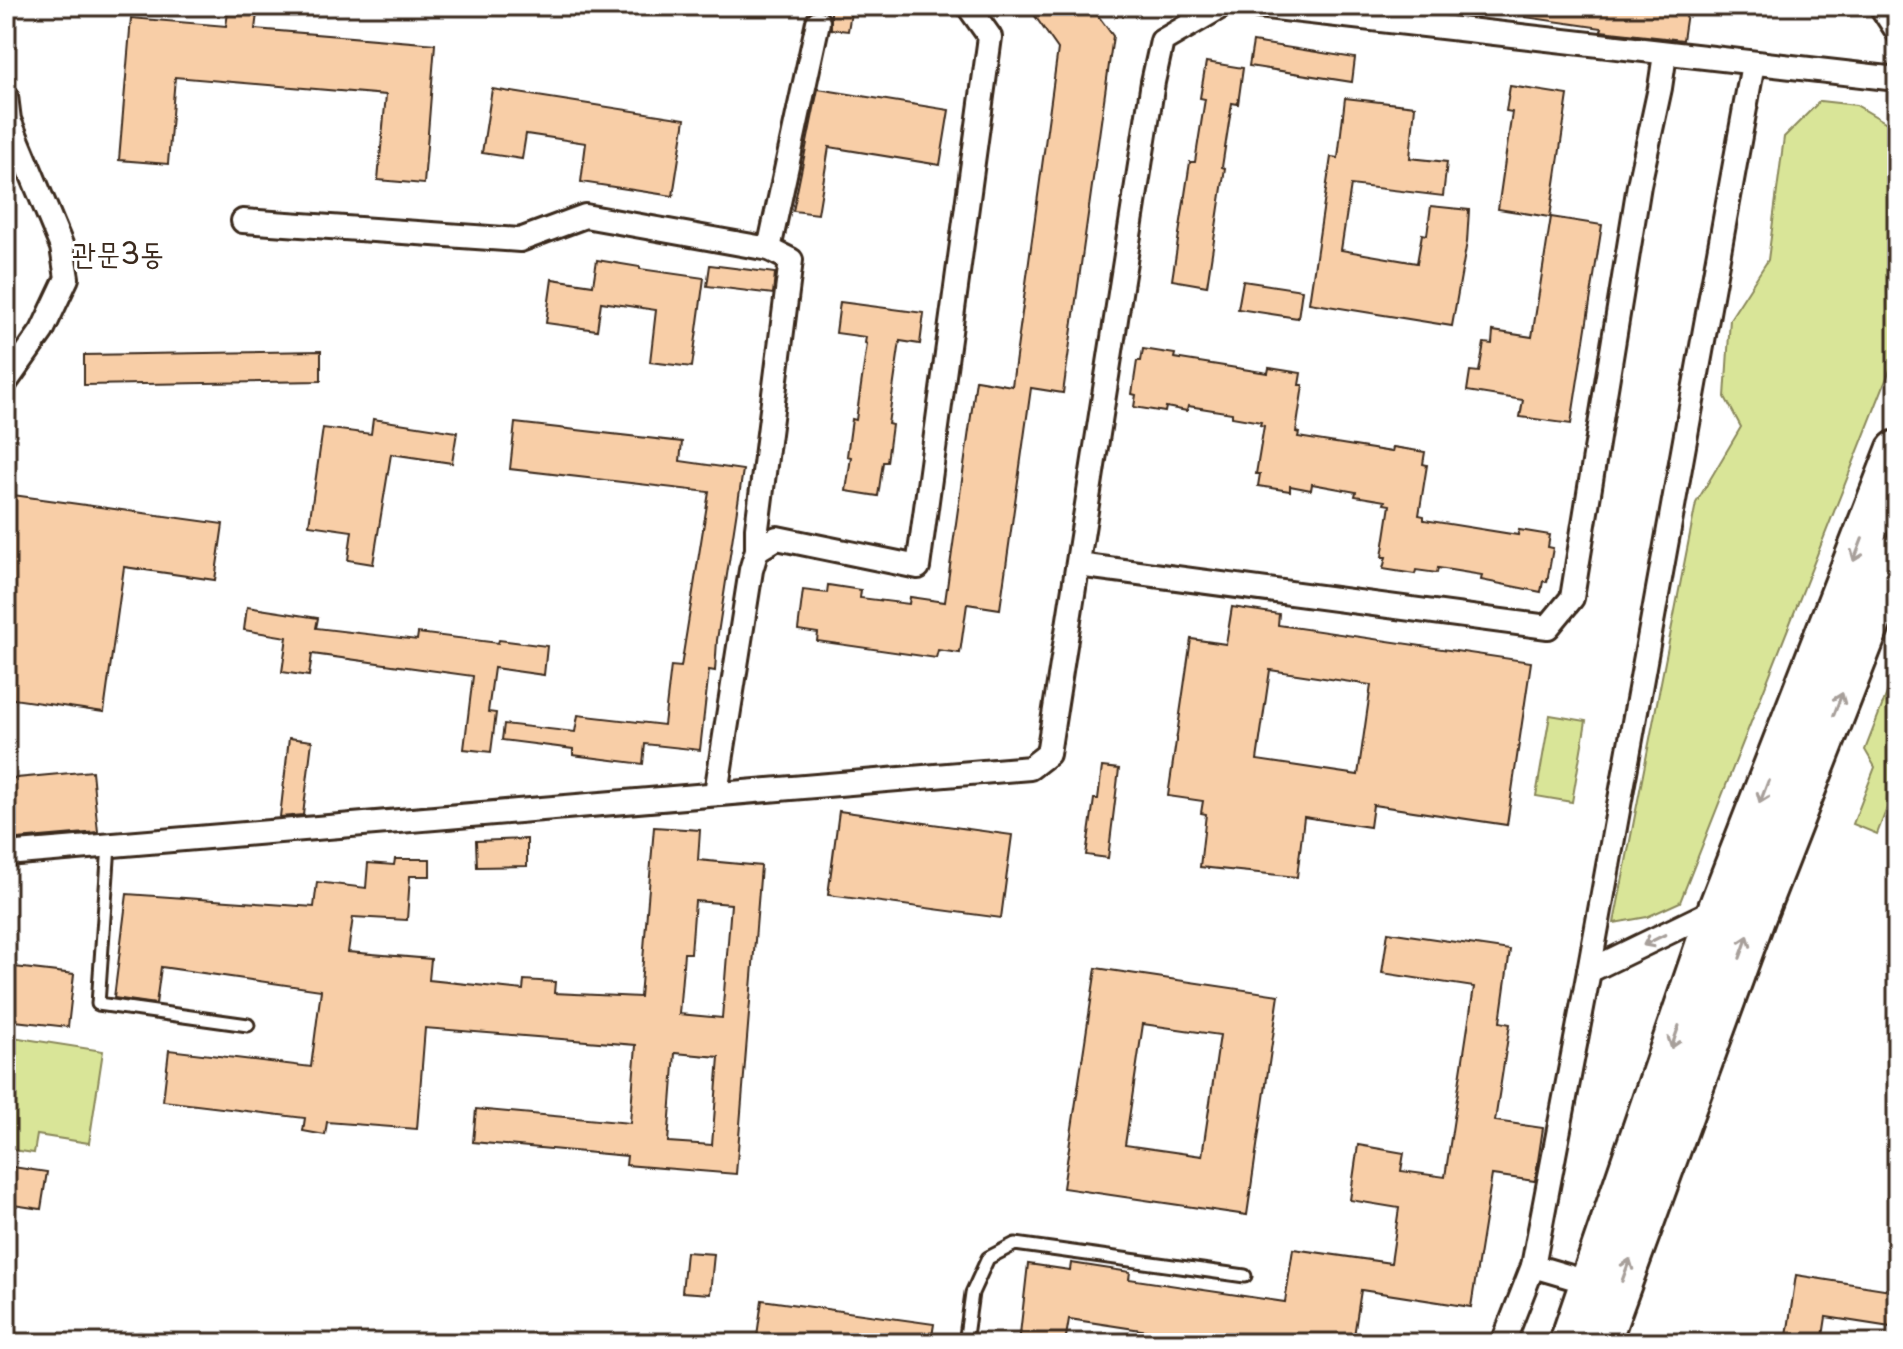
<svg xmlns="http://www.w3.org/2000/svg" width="1903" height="1349" viewBox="0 0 1903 1349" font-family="'Playpen Sans','Poor Story',sans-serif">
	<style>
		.green { fill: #d9e598; stroke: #8a885b; stroke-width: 2 }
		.building { fill: #f8cea7; stroke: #3b2a1e; stroke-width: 2; fill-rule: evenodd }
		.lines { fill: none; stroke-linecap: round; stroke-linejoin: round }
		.lane-casing { stroke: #3b2a1e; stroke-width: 17 }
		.street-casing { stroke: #3b2a1e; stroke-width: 28 }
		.highway-casing { stroke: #3b2a1e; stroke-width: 46 }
		.lane { stroke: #fff; stroke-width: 11 }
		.street { stroke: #fff; stroke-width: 22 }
		.highway { stroke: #fff; stroke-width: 40 }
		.oneway { stroke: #a79f9a }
		.labels { text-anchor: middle; stroke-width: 6; stroke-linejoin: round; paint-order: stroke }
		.quarter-label { font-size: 30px; fill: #3b2a1e; stroke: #fff }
	</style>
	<rect width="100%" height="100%" fill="#fff"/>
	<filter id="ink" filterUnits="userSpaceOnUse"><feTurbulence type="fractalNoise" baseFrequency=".0125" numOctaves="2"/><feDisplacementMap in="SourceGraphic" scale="16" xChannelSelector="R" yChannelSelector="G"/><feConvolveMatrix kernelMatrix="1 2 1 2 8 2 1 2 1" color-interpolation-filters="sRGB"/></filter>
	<g filter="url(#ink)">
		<g class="green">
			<path d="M 1820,101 L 1856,105 L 1897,129 L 1897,352 L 1680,902 L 1647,917 L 1614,923 L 1696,503 L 1741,427 L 1725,397 L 1730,319 L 1768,260 L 1784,137 Z"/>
			<path d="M 1897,667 L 1897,782 L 1877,834 L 1853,824 L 1875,767 L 1865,750 Z"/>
			<path d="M 1550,715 L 1586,721 L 1572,802 L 1536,796 Z"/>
			<path d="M 6,1036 L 103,1051 L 89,1143 L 37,1135 L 34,1153 L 6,1149 Z"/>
		</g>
		<g class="building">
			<path d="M 229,6 L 258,6 L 255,29 L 435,44 L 424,184 L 378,180 L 386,95 L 175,77 L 168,164 L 119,160 L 131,18 L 226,26 Z"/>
			<path d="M 831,6 L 852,6 L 848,31 L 831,29 Z"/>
			<path d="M 1028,6 L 1091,6 L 1113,36 L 1063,393 L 1031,388 L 1000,609 L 967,604 L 960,653 L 938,650 L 936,658 L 817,641 L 818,633 L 798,630 L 803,590 L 827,593 L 828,585 L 861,590 L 860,598 L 909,604 L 910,597 L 945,602 L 976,380 L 1012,386 L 1058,49 Z"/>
			<path d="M 1526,6 L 1688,6 L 1683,40 L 1601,31 L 1602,28 L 1525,17 Z"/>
			<path d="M 1253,42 L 1355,58 L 1352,82 L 1249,66 Z"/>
			<path d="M 1206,62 L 1243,68 L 1238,104 L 1232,103 L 1222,167 L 1225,168 L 1207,286 L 1172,280 L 1190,162 L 1195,162 L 1205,99 L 1200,98 Z"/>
			<path d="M 1510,86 L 1568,95 L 1550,217 L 1498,209 L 1512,112 L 1506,111 Z"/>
			<path d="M 492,89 L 685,119 L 673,196 L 581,182 L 586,143 L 526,134 L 522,159 L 482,153 Z"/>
			<path d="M 818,89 L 949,110 L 940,165 L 829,147 L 818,214 L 793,211 Z"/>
			<path d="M 1345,98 L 1415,106 L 1410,158 L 1447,162 L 1443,196 L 1351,185 L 1341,250 L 1417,263 L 1422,234 L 1427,235 L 1431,206 L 1469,210 L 1467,242 L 1452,326 L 1309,303 L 1331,157 L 1338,158 Z"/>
			<path d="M 1551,217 L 1602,225 L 1571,424 L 1520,417 L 1523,400 L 1467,391 L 1470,371 L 1479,372 L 1484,343 L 1492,344 L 1493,331 L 1532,337 Z"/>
			<path d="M 597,260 L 640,267 L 640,269 L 704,278 L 692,367 L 650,362 L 656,310 L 601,302 L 597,330 L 546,323 L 552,279 L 593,285 Z"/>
			<path d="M 710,265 L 775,273 L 773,294 L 707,286 Z"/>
			<path d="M 1243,281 L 1302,290 L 1298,318 L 1238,309 Z"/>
			<path d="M 840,302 L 924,313 L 920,344 L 900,341 L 888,424 L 892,425 L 887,462 L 883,462 L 878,496 L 846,491 L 851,457 L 847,456 L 852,419 L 856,420 L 867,344 L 865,343 L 866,337 L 836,333 Z"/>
			<path d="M 1143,349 L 1175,354 L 1174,358 L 1268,373 L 1269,368 L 1301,373 L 1299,385 L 1303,385 L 1296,432 L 1299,433 L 1298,437 L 1392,452 L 1393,447 L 1425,452 L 1423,464 L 1427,465 L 1419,515 L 1424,516 L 1424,520 L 1518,535 L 1519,530 L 1550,535 L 1548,547 L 1553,548 L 1547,582 L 1543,581 L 1541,592 L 1481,580 L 1482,575 L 1438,568 L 1437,573 L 1416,570 L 1415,574 L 1383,569 L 1386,557 L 1382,557 L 1390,505 L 1384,504 L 1385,501 L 1355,496 L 1356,492 L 1312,484 L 1311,490 L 1290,486 L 1290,491 L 1258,486 L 1260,474 L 1256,474 L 1264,426 L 1260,425 L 1261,422 L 1232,417 L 1232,413 L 1188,406 L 1187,411 L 1166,407 L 1165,412 L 1134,407 L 1136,395 L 1132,394 L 1137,361 L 1141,361 Z"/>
			<path d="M 321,351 L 321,381 L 84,385 L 84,355 Z"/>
			<path d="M 373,419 L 457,432 L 452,463 L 391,454 L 373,564 L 348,560 L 352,531 L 309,525 L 323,428 L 371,434 Z"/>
			<path d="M 515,423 L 682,442 L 680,461 L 743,470 L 717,640 L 715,671 L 709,670 L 700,750 L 645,744 L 643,764 L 573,755 L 573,749 L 502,740 L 504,724 L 575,732 L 578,715 L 664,725 L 671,666 L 681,667 L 709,492 L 510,469 Z"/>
			<path d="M 13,495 L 223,524 L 215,580 L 124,567 L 104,712 L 6,698 L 6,543 Z"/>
			<path d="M 247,607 L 318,618 L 316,628 L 417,640 L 418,633 L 498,643 L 499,640 L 547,646 L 544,675 L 494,668 L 488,712 L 496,713 L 491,752 L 464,749 L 473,676 L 312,654 L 309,676 L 282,672 L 287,637 L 244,630 Z"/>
			<path d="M 1232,607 L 1279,614 L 1278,625 L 1531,662 L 1507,825 L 1373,805 L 1370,827 L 1304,817 L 1297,877 L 1200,867 L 1206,814 L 1201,813 L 1203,801 L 1168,796 L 1191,639 L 1226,644 ZM 1270,670 L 1371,685 L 1358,775 L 1257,760 Z"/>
			<path d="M 289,738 L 312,741 L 303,815 L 280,817 Z"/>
			<path d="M 1102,767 L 1119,769 L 1108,858 L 1086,855 L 1094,799 L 1098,799 Z"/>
			<path d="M 92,771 L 98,832 L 6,840 L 6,779 Z"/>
			<path d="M 839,811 L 1012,835 L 1001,918 L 828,895 Z"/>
			<path d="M 654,827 L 700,830 L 698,860 L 761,866 L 736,1174 L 626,1165 L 627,1156 L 473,1142 L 476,1109 L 630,1123 L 636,1045 L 425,1028 L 417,1129 L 327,1122 L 325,1135 L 303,1131 L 305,1118 L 163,1101 L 169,1050 L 311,1067 L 321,990 L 161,967 L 156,1004 L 114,998 L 127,894 L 314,907 L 317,882 L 366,888 L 368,863 L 394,865 L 395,859 L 430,859 L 430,876 L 410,876 L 407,920 L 353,917 L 348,952 L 431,959 L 429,980 L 523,990 L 524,980 L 555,982 L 554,993 L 640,997 ZM 695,901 L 731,904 L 722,1018 L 679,1014 L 684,953 L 691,953 ZM 675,1053 L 719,1057 L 712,1145 L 668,1142 Z"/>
			<path d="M 527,839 L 527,866 L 477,867 L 476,841 Z"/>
			<path d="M 1388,932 L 1510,950 L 1500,1022 L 1510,1024 L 1495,1121 L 1543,1128 L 1535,1181 L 1492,1175 L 1471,1307 L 1361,1290 L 1353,1343 L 1226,1343 L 1069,1319 L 1065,1343 L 1019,1343 L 1028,1264 L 1070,1270 L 1071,1263 L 1130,1272 L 1129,1279 L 1285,1302 L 1293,1249 L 1391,1263 L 1399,1208 L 1350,1200 L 1358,1145 L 1404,1153 L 1401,1171 L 1445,1177 L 1474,987 L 1382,973 Z"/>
			<path d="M 6,966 L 74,974 L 68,1027 L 6,1020 Z"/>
			<path d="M 1096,968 L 1279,995 L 1247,1215 L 1063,1188 ZM 1143,1024 L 1220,1035 L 1202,1156 L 1125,1145 Z"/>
			<path d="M 6,1166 L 47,1172 L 41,1209 L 6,1204 Z"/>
			<path d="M 686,1252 L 714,1254 L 710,1294 L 682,1292 Z"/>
			<path d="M 1796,1275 L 1897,1291 L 1897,1328 L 1826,1317 L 1822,1343 L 1786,1343 Z"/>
			<path d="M 762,1300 L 934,1324 L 931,1343 L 756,1343 Z"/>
		</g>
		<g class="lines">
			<g class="lane-casing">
				<g id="lane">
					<path d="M 1874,6 L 1897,41"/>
					<path d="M 109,845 L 98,1004 L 248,1025"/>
					<path d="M 140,1343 L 140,1340"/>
					<path d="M 965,1343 L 972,1293 L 988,1258 L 1015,1244 L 1245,1276"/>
				</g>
			</g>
			<g class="street-casing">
				<g id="street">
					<path d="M 1258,6 L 1897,79"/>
					<path d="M 6,96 L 9,120 L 62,247 L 67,278 L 42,331 L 6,382"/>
					<path d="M 243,221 L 520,240 L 585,216 L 769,249 L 791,260 L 757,528 L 757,550 L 751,570 L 716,793"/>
					<path d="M 769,249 L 818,22"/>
					<path d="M 757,550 L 777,538 L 918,567 L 990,37 L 968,6"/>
					<path d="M 1078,565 L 1548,627 L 1572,598 L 1639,185 L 1660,88 L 1665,54"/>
					<path d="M 6,854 L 1030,768 L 1048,754 L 1153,82 L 1162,41 L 1222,6"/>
					<path d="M 1589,971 L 1719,908"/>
					<path d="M 1533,1266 L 1591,1283"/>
					<path d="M 1503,1343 L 1533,1266 L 1589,971 L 1753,64"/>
				</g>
			</g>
			<g class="highway-casing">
				<g id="highway">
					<path d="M 1570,1343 L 1719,908 L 1897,451"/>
					<path d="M 1599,1343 L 1755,916 L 1897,554"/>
				</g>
			</g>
			<use href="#lane" class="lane"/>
			<use href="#street" class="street"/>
			<use href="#highway" class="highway"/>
		</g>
		<defs><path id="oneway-shaft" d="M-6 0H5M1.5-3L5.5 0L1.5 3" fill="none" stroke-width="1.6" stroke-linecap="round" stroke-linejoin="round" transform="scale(2)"/></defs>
		<g class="oneway">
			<use href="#oneway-shaft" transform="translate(1858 550) rotate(111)"/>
			<use href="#oneway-shaft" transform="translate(1838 704) rotate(-69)"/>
			<use href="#oneway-shaft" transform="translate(1764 792) rotate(111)"/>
			<use href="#oneway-shaft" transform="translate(1654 940) rotate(154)"/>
			<use href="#oneway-shaft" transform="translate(1744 947) rotate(-70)"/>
			<use href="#oneway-shaft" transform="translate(1675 1037) rotate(109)"/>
			<use href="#oneway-shaft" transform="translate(1626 1270) rotate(-70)"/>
		</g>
	</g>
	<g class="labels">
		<g class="quarter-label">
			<text x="118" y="264">관문3동</text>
		</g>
	</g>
	<rect width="1903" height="1349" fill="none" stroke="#fff" stroke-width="32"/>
	<rect x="16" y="16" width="1871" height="1317" fill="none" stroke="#3b2a1e" stroke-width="3" filter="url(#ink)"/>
</svg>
